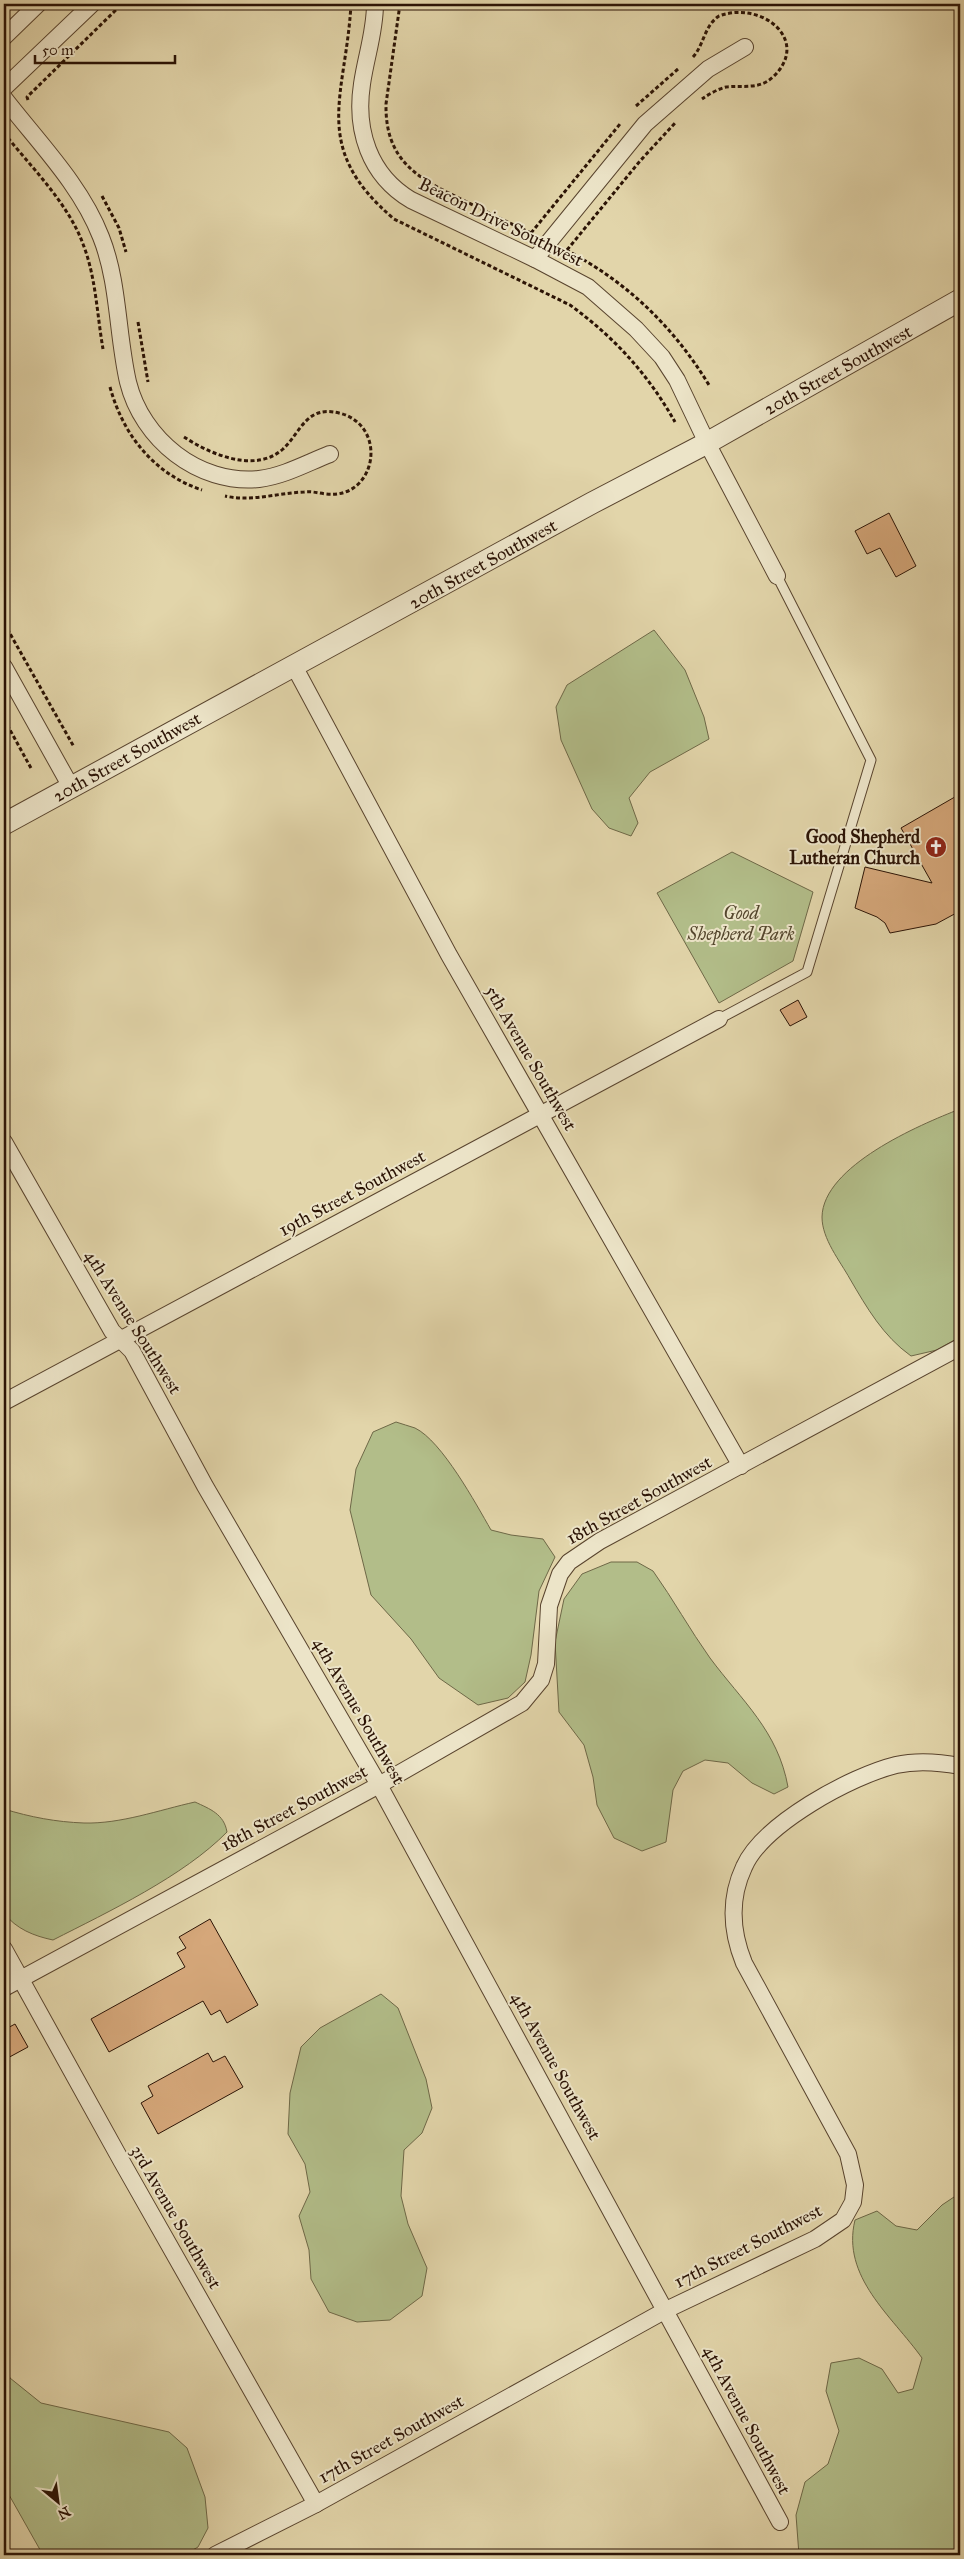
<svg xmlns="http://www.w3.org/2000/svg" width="964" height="2559" viewBox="0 0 964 2559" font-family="'IM FELL Great Primer',serif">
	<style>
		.green { fill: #b2bd89; stroke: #6e6847 }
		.building { fill: #d6a87b; stroke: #2b1305 }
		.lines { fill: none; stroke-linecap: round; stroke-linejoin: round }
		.service-casing { stroke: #59442e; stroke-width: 11 }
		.minor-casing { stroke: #59442e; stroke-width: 18 }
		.tertiary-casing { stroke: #59442e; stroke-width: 23 }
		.path { stroke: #2b1305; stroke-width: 3; stroke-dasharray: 4 2.5; stroke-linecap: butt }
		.service { stroke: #ece4c8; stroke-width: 9 }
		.minor { stroke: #ece4c8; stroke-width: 16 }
		.tertiary { stroke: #ece4c8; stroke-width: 21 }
		.labels { text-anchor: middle; stroke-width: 4; stroke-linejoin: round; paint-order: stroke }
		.street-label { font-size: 18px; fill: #2b1305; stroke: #ece4c8 }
		.poi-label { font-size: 18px; font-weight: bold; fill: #2b1305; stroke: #ece4c8; text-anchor: end }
		.park-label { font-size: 18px; font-style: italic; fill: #54462d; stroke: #ece4c8 }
	</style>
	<rect width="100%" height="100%" fill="#e2d5aa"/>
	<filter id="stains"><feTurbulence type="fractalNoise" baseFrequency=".004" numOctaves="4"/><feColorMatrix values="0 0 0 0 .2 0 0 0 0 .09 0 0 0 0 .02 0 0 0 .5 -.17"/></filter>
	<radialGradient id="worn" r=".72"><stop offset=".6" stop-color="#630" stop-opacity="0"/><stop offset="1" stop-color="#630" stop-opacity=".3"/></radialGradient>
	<g class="green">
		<path d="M 654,630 L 685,670 L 704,717 L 709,739 L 650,772 L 629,798 L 638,823 L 631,836 L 609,828 L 592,809 L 561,740 L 556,707 L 567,685 Z"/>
		<path d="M 732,852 L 813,892 L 793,961 L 719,1003 L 657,893 Z"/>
		<path d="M 960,1109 L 960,1337 L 937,1350 L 911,1356 C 883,1336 867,1308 850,1279 C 840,1261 822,1239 822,1217 C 823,1166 919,1125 960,1109 Z"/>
		<path d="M 396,1422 C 402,1424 409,1426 415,1428 C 442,1441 476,1504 491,1530 L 511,1535 L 543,1539 L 555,1557 L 539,1591 L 531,1655 L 525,1682 L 508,1698 L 478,1705 L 439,1678 L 411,1639 L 371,1595 L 350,1510 L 356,1469 L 373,1432 Z"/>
		<path d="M 611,1562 L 637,1562 L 653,1571 C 673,1599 690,1630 710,1658 C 742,1701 778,1731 788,1787 L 774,1794 L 752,1783 L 728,1763 L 705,1760 L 683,1771 L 673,1790 L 666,1842 L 642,1851 L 614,1838 L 597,1805 L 593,1777 L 584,1745 L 559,1712 L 555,1642 L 564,1599 L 582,1574 Z"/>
		<path d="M 195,1802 C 210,1809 224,1814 227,1832 C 184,1876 108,1912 53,1940 C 34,1936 16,1929 4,1913 L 4,1809 C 30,1817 56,1822 84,1823 C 121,1824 159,1810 195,1802 Z"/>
		<path d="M 381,1994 L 398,2008 L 426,2079 L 432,2108 L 422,2133 L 404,2150 L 401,2196 L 408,2224 L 427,2268 L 422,2296 L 390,2320 L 357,2322 L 329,2312 L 311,2279 L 309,2250 L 299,2216 L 310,2192 L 305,2164 L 288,2134 L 290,2093 L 301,2047 L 320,2028 Z"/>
		<path d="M 960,2193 L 960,2555 L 799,2555 L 796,2515 L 805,2482 L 828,2464 L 839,2431 L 826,2391 L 831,2363 L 859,2358 L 882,2369 L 898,2393 L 913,2389 L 922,2358 C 892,2316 841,2277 855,2220 L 877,2211 L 896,2226 L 917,2230 L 942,2205 Z"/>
		<path d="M 4,2365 L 10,2378 L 41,2403 L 169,2432 L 187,2448 L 205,2497 L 208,2528 L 198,2547 L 184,2555 L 43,2555 L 4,2486 Z"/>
	</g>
	<g class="building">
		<path d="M 889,513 L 916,566 L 896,577 L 880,548 L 867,554 L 855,531 Z"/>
		<path d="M 960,794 L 960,911 L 936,924 L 890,933 L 885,923 L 877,917 L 855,908 L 865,867 L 932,883 L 901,828 Z"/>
		<path d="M 798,1000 L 807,1017 L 790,1026 L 780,1010 Z"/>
		<path d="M 210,1919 L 258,2005 L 227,2023 L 220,2010 L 211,2015 L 203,2001 L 109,2052 L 91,2019 L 185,1967 L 177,1953 L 186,1948 L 179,1937 Z"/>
		<path d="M 15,2024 L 28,2047 L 4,2060 L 4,2030 Z"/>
		<path d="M 208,2053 L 213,2062 L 225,2056 L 243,2087 L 158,2134 L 141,2103 L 153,2096 L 148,2086 Z"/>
	</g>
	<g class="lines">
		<g class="service-casing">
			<path id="service" d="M 719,1019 L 807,972 L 871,760 L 777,576"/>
		</g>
		<g class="minor-casing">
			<g id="minor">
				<path d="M 375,4 C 375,32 366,56 362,84 C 355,130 369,175 411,200 L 535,259 L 588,287 L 636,329 L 662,357 L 677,380 L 707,443 L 777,576"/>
				<path d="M 4,37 L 38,4"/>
				<path d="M 4,88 L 92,4"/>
				<path d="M 4,98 C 38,142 81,185 101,237 C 119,282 117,334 128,382 C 142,439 198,485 259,479 C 284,476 307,463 330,454"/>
				<path d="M 535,259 L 645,124 L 708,69 L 745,47"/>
				<path d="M 294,666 L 449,955 L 741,1466"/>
				<path d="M 4,667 L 71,787"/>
				<path d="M 4,1142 L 112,1331 L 132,1351 L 205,1486 L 379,1785 L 780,2522"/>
				<path d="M 4,1402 L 719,1019"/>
				<path d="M 4,1949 L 122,2162 L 316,2504"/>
				<path d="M 4,1988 L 379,1785 L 522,1703 L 541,1680 L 546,1664 L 549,1606 L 560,1574 L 569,1562 L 600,1541 L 960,1347"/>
				<path d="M 215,2555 L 316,2504 L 666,2310 L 815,2239 L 843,2220 L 853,2202 L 855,2185 L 848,2154 L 744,1963 C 731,1931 729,1899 744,1867 C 763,1824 851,1776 896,1765 C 918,1760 939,1762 960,1766"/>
			</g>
		</g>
		<g class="tertiary-casing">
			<path id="tertiary" d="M 4,824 L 592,503 L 707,443 L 960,300"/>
		</g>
		<g class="path">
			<path d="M 351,4 C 346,97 309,147 394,219 L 570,305 C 614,337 648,374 675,422"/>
			<path d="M 400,4 L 386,104 C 385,162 419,179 465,201 C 487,212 509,223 531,233"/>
			<path d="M 693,57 C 704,45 704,26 719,16 C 761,0 812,40 773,77 C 759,90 743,85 726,87 C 718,89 709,94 702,99"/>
			<path d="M 28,100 L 27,97 L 122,4"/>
			<path d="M 636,106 L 678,69"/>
			<path d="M 4,133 C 31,167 68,203 83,244 C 96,277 97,315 103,349"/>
			<path d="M 102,196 L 119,228 L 126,252"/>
			<path d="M 531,233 L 620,124"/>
			<path d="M 566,250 C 627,282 673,326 709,385"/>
			<path d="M 567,250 L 640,161 L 675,123"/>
			<path d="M 138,322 L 148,382"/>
			<path d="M 110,387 C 123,435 154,474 202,490"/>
			<path d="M 184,437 C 210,454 255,474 283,449 C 301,432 306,405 339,413 C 389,425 377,500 326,494 C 318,493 311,491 304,492 C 277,493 252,502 225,496"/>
			<path d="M 4,623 L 74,747"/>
			<path d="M 4,719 L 32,770"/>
		</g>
		<use href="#service" class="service"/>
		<use href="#minor" class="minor"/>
		<use href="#tertiary" class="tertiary"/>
	</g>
	<defs>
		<g id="church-disc" transform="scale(1.125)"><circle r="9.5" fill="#8f2418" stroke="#ece4c8"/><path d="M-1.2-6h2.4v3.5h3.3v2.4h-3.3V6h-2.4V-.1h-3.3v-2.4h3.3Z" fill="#fff"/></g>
	</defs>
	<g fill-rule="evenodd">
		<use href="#church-disc" x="936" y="847"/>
	</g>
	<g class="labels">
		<g class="street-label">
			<text transform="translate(501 222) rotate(26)" y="6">Beacon Drive Southwest</text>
			<text transform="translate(838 370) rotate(-29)" y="6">20th Street Southwest</text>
			<text transform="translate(483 564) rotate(-29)" y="6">20th Street Southwest</text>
			<text transform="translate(127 757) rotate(-29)" y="6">20th Street Southwest</text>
			<text transform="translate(531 1058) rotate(60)" y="6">5th Avenue Southwest</text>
			<text transform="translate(352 1193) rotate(-28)" y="6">19th Street Southwest</text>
			<text transform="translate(133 1322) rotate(58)" y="6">4th Avenue Southwest</text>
			<text transform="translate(639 1500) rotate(-29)" y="6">18th Street Southwest</text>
			<text transform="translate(359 1711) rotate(60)" y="6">4th Avenue Southwest</text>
			<text transform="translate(294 1808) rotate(-28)" y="6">18th Street Southwest</text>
			<text transform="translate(556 2066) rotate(61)" y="6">4th Avenue Southwest</text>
			<text transform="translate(176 2217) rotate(60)" y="6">3rd Avenue Southwest</text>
			<text transform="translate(748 2246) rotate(-27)" y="6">17th Street Southwest</text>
			<text transform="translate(747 2420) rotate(62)" y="6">4th Avenue Southwest</text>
			<text transform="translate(391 2439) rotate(-29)" y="6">17th Street Southwest</text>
		</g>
		<g class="poi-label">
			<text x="920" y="843">Good Shepherd<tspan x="920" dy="21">Lutheran Church</tspan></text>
		</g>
		<g class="park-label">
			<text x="741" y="919">Good<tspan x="741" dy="21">Shepherd Park</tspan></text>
		</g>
	</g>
	<rect width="964" height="2559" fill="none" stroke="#e2d5aa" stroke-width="20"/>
	<rect x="5" y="5" width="954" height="2549" fill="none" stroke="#2b1305" stroke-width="2.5"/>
	<rect x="10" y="10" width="944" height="2539" fill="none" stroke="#2b1305"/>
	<g transform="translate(58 2502) rotate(151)" stroke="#ece4c8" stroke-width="4" paint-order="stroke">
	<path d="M0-4L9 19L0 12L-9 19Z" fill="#2b1305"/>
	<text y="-8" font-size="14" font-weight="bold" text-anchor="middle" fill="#2b1305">N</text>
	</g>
	<path d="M35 55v8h140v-8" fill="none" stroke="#2b1305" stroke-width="2.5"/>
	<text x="42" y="55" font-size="15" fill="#2b1305" stroke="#ece4c8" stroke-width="4" paint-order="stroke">50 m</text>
	<rect width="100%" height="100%" filter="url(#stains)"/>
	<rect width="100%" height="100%" fill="url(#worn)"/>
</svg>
